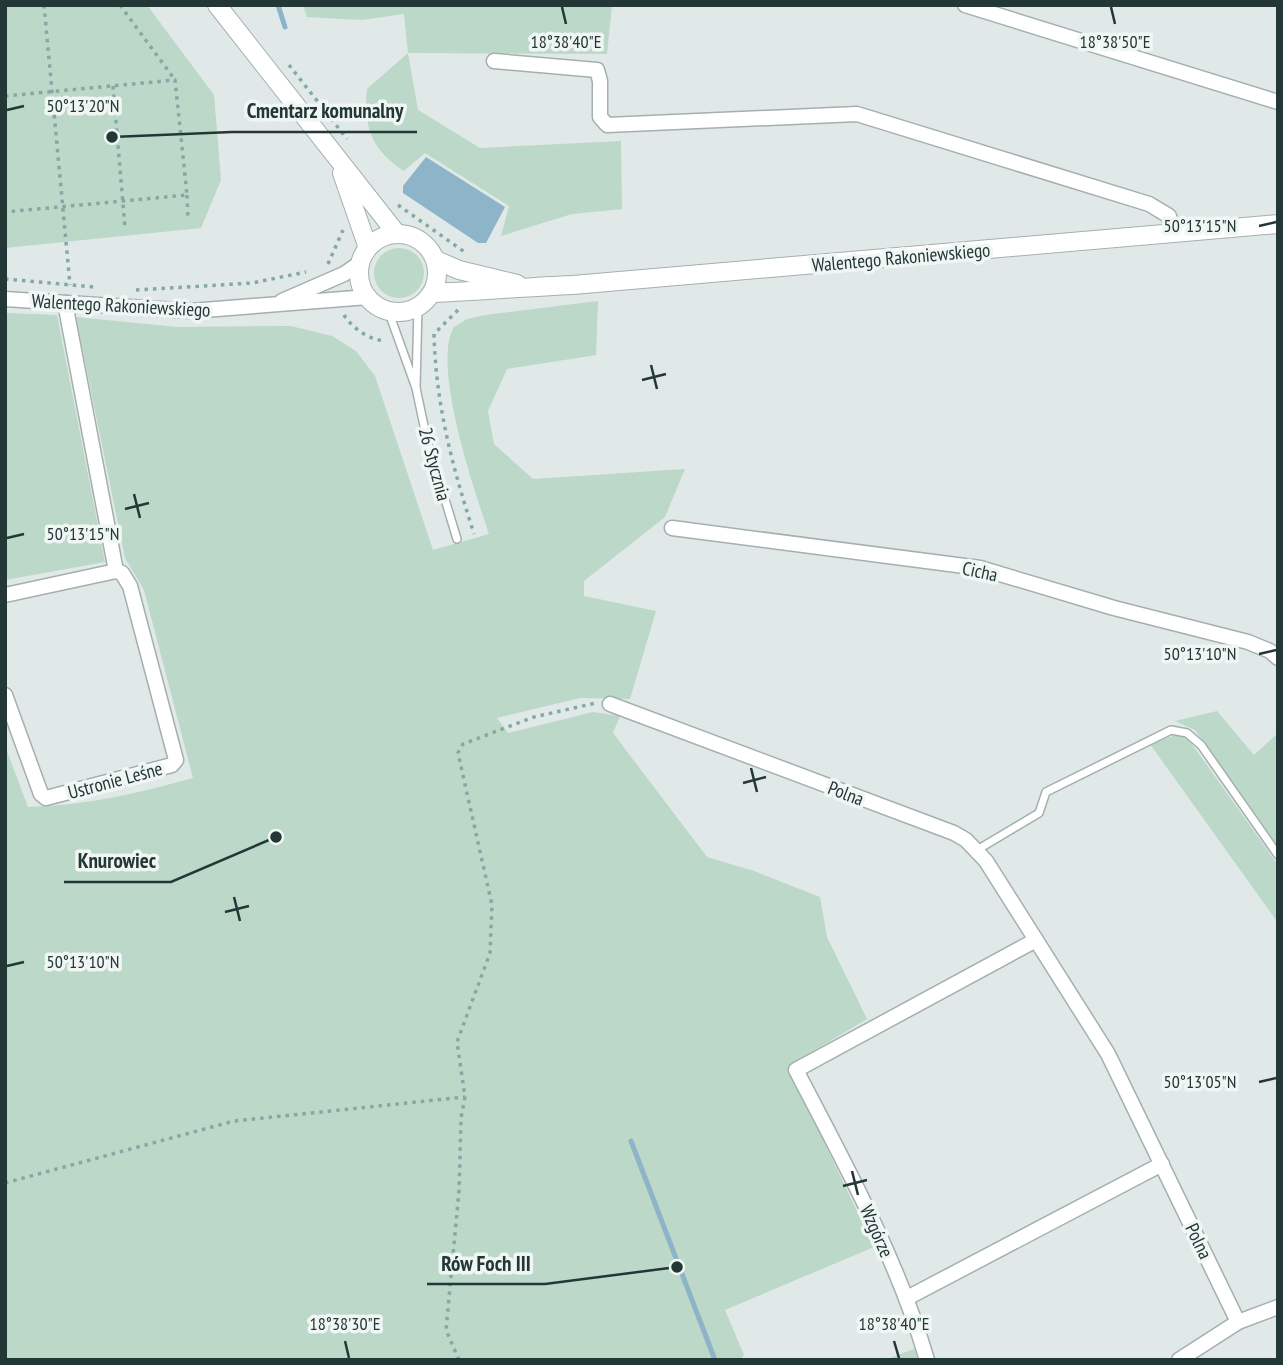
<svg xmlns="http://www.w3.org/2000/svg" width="1283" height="1365" viewBox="0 0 1283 1365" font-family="'PT Sans Narrow',sans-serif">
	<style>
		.green { fill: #bbd8c8 }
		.water { fill: #8db4c8 }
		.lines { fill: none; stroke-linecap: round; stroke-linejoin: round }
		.stream { stroke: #8db4c8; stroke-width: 5 }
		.service-casing { stroke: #a4b0ae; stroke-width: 10 }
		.minor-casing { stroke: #a4b0ae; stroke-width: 17 }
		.tertiary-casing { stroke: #a4b0ae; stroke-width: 20 }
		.path { stroke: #84a9a5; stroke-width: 3.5; stroke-dasharray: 3.5 5; stroke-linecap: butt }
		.service { stroke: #fff; stroke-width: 7 }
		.minor { stroke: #fff; stroke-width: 14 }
		.tertiary { stroke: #fff; stroke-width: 18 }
		.ticks { fill: none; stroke: #233736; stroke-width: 2.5 }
		.labels { text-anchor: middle; stroke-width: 7; stroke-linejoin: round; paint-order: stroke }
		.street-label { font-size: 19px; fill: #233736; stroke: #f0f6f4 }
		.ticks-label { font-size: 18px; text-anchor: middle; fill: #233736; stroke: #f0f6f4; stroke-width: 7; stroke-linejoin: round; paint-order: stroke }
		.leader { fill: none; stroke: #233736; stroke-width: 2.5 }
		.callout-dot { fill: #233736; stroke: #f0f6f4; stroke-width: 2.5 }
		.callout-label { font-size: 21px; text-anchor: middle; font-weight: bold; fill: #233736; stroke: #f0f6f4; stroke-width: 7; stroke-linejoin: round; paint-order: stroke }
	</style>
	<rect width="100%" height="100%" fill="#e0e9e7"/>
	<g class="green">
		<path d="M 5,5 L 147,5 L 214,95 L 221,180 L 201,228 L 5,248 Z"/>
		<path d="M 303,5 L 612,5 L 607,54 L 408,53 L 418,110 L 480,148 L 621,141 L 622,209 L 572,214 L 501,236 L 509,206 L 425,153 L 404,171 C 372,150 363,127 367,89 L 408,53 L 404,14 L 362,20 L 307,17 Z"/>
		<circle cx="399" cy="273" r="25"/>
		<path d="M 598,301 L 596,355 L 507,369 L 488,411 L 494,444 L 533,479 L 685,469 L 665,517 L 584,581 L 584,596 L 656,611 L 630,699 L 580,698 L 497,718 L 508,733 L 593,712 L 620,716 L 613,733 L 707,857 L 754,871 L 820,897 L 827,937 L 867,1019 L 788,1066 L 874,1247 L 725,1310 L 744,1355 L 740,1360 L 5,1360 L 5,746 L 28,807 C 89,805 134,794 193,778 L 144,590 L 125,558 L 76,317 L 177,327 L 291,326 L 332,336 L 356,351 L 375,376 L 433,550 L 489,534 C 475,492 431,365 454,327 L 467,319 L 485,315 Z"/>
		<path d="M 5,313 L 57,315 L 105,562 L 5,580 Z"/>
		<path d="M 1217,711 L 1254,755 L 1278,733 L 1278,847 L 1195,730 L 1175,721 Z"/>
		<path d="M 1179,734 L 1189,740 L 1278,865 L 1278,923 L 1150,744 Z"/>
		<path d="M 914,1349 L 918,1360 L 884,1360 Z"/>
	</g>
	<path class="water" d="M 426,157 L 505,207 L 486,243 L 478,243 L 403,193 L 403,186 Z"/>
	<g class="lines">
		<g class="stream">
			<path d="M 278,5 L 285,27"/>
			<path d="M 631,1141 L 715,1360"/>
		</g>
		<g class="service-casing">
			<g id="service">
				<path d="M 388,310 L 416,388 L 427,440 L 457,539"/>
				<path d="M 416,387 L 418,306"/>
				<path d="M 977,850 L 1039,813 L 1046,792 L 1171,730 L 1187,733 L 1201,745 L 1278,855"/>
			</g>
		</g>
		<g class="minor-casing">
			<g id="minor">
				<path d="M 965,5 L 1278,102"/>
				<path d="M 494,61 L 597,70 L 600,81 L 600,117 L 607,125 L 857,114 L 1149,204 L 1169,216 L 1172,233"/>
				<path d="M 5,299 L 191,311 L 368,297"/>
				<path d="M 282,301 L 344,274 L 360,263"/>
				<path d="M 65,303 L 116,571"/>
				<path d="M 672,528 L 980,568 L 1114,608 L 1248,642 L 1270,651 L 1278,658"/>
				<path d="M 5,595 L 116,571 L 122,573 L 130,586 L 176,760 L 172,765 L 46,798 L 41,794 L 5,695"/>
				<path d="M 610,704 L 954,833 L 966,840 L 986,861 L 1108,1054 L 1238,1322"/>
				<path d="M 907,1298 L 1162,1164"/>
				<path d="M 927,1360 C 897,1258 845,1164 796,1070 L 1036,940"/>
				<path d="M 1179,1360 L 1238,1322 L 1278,1307"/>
			</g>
		</g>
		<g class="tertiary-casing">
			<g id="tertiary">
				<path d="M 217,5 L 397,234"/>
				<path d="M 342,173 L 368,248"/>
				<circle cx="398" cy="273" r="39"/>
				<path d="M 436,260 L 459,270 L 517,284"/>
				<path d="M 432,293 C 479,291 526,287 573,285 L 1278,224"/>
			</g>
		</g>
		<g class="path">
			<path d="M 44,5 L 70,285"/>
			<path d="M 120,5 L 175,80"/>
			<path d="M 289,65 L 347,139"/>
			<path d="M 113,86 L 125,228"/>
			<path d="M 5,96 L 175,80 L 187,195 L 5,212"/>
			<path d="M 187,195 L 188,220"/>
			<path d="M 398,205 L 466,253"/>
			<path d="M 328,264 L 343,230"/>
			<path d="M 5,279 L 94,287"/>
			<path d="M 136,290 L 252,283 L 306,272"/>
			<path d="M 458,310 L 434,334 C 436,406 452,465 474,534"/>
			<path d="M 344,315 C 352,328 369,340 386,341"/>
			<path d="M 5,1183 L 234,1121 L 465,1097"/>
			<path d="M 459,1360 L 446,1330 L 459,1191 L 461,1118 L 465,1097 L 457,1042 L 490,953 L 492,905 L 458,753 L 463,744 L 534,717 L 596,703"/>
		</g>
		<use href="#service" class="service"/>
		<use href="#minor" class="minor"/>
		<use href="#tertiary" class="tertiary"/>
	</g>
	<path class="ticks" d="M 562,7 L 566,24M 1111,7 L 1115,24M 7,110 L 24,106M 1259,226 L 1276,222M 651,365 L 657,389M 642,380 L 666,374M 134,494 L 140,518M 125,509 L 149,503M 7,538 L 24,534M 1259,654 L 1276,650M 751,768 L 757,792M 743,783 L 766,777M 234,897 L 240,921M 225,912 L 249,906M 7,966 L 24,962M 1259,1082 L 1276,1078M 852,1171 L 858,1195M 843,1186 L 867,1180M 345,1341 L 349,1358M 894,1341 L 899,1358"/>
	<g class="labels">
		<g class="street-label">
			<text transform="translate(901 257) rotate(-5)" y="7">Walentego Rakoniewskiego</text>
			<text transform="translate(121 305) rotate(3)" y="7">Walentego Rakoniewskiego</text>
			<text transform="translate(435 464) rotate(75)" y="7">26 Stycznia</text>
			<text transform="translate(980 571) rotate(12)" y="7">Cicha</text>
			<text transform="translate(115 780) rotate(-15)" y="7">Ustronie Leśne</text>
			<text transform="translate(846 793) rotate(21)" y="7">Polna</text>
			<text transform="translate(877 1231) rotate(66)" y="7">Wzgórze</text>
			<text transform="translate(1199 1241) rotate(64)" y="7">Polna</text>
		</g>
	</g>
	<g class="ticks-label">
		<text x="566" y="48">18°38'40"E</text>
		<text x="1115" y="48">18°38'50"E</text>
		<text x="83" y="112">50°13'20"N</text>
		<text x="1200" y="232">50°13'15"N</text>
		<text x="83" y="540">50°13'15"N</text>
		<text x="1200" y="660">50°13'10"N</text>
		<text x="83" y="968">50°13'10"N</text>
		<text x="1200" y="1088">50°13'05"N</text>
		<text x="345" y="1330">18°38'30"E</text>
		<text x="894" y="1330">18°38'40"E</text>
	</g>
	<path class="leader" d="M112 137L232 132H417M276 837L171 882H64M677 1267L545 1284H427"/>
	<g class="callout-dot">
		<circle cx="112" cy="137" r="7"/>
		<circle cx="276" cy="837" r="7"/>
		<circle cx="677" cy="1267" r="7"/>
	</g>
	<g class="callout-label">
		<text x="325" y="118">Cmentarz komunalny</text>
		<text x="117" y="868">Knurowiec</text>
		<text x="486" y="1271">Rów Foch III</text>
	</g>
	<rect width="1283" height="1365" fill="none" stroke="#233736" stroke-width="14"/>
</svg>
